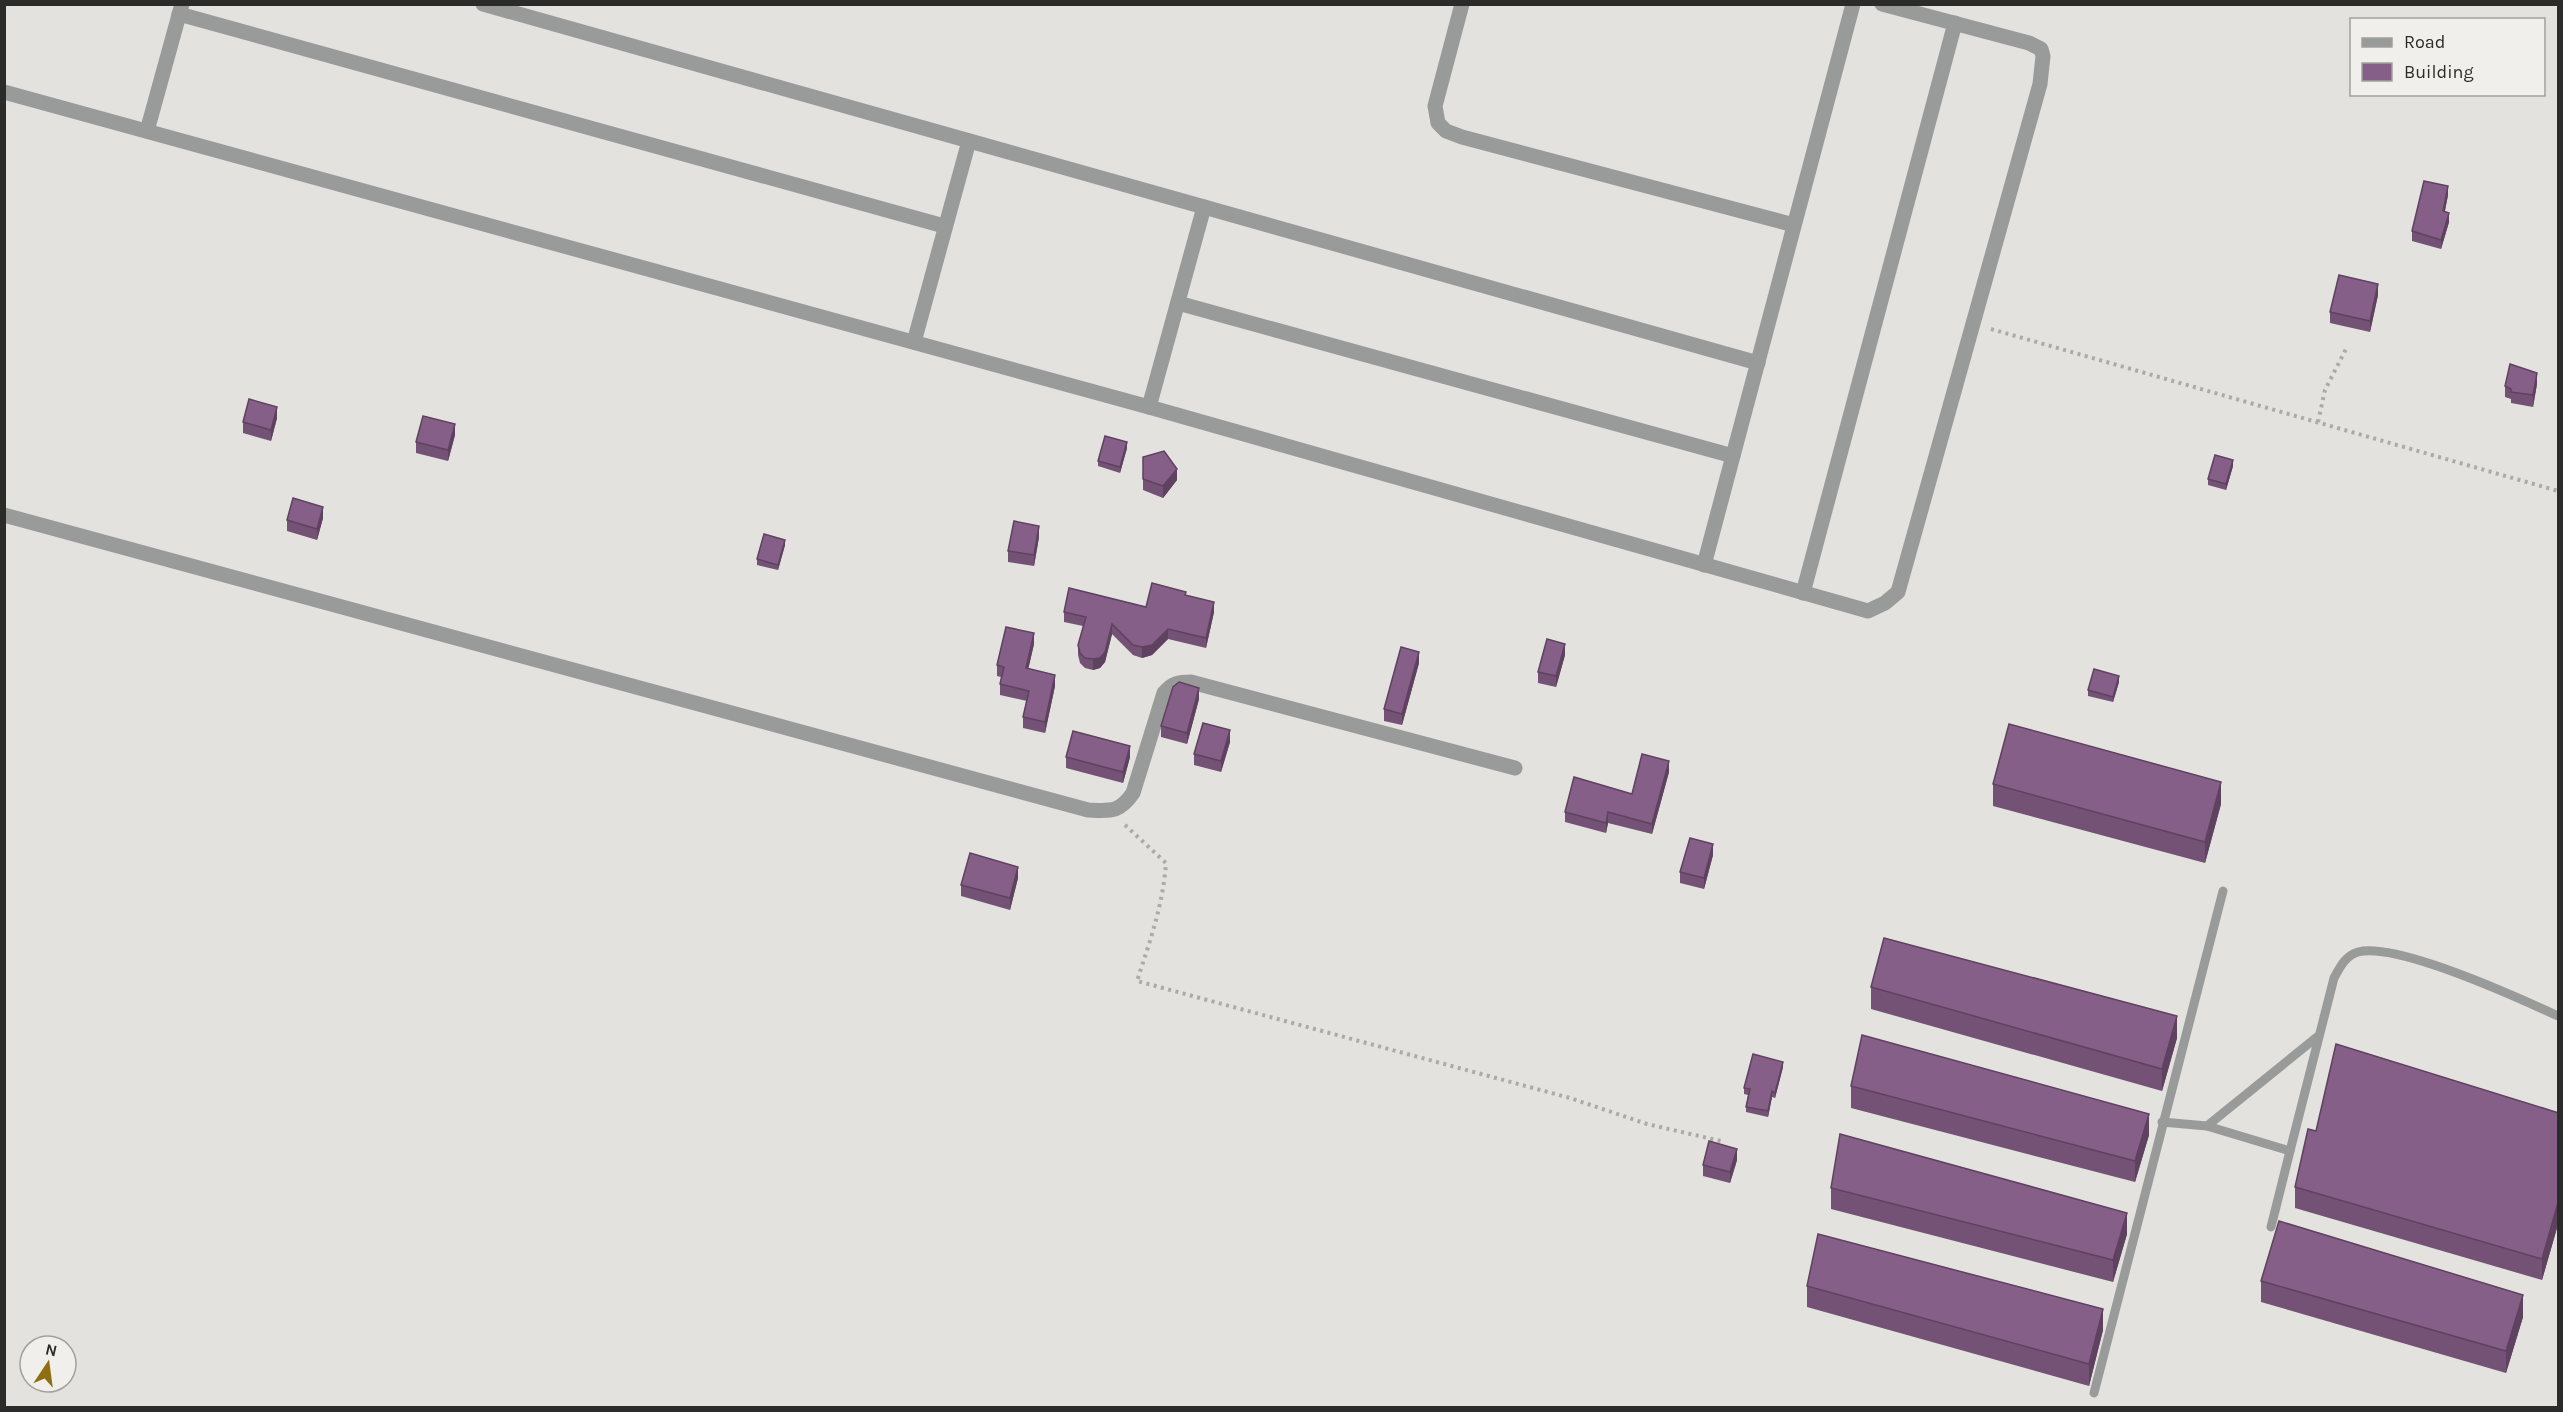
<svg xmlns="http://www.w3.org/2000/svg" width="2563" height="1412" viewBox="0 0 2563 1412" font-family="Karla,sans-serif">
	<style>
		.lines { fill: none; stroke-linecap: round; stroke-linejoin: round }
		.path { stroke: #aaaaa7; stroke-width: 4; stroke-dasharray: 3 4.5; stroke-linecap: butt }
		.lane { stroke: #999a9a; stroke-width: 9 }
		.street { stroke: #999a9a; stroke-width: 15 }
		.wall { fill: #735275 }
		.shaded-wall { fill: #5e425f }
		.building { fill: #865f88; stroke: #5e425f; stroke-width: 1.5 }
	</style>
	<rect width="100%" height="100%" fill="#e3e2de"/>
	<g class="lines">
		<g class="path">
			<path d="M 1991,329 L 2558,491"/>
			<path d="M 2318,422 L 2325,390 L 2347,347"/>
			<path d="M 1125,825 L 1166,863 C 1163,905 1150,941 1137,981 L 1570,1098 L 1647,1124 L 1725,1142"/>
		</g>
		<g class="lane">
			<path d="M 2162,1122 L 2207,1126 L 2317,1037"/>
			<path d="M 2207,1126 L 2290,1151 L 2334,978 C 2340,967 2345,956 2358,952 C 2397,942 2519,998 2558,1016"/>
			<path d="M 2271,1227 L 2290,1151"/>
			<path d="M 2094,1393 L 2223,891"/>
		</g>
		<g class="street">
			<path d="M 483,4 L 1758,363"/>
			<path d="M 1462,4 L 1435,106 L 1438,123 L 1446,131 L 1462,137 L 1794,225"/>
			<path d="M 179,14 L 944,226"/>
			<path d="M 4,92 L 1149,407 L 1868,611 L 1885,603 L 1898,592 L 2040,84 L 2043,56 L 2041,49 L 2029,43 L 1882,4"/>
			<path d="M 147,131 L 182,4"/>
			<path d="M 1178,303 L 1733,456"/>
			<path d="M 914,342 L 969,141"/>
			<path d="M 1149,407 L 1204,207"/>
			<path d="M 4,515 L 1088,810 C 1111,811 1119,813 1133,793 L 1164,693 C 1172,683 1179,682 1191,682 L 1515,768"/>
			<path d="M 1704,565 L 1853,4"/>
			<path d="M 1803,593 L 1955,23"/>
		</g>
	</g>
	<g class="wall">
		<path d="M 2448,195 L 2445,211 L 2449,222 L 2441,249 L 2412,241 L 2412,231 Z"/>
		<path d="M 2378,295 L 2370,332 L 2330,323 L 2330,312 Z"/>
		<path d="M 2537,384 L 2533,407 L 2511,403 L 2511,399 L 2505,397 L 2505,386 Z"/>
		<path d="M 277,418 L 271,441 L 243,433 L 243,422 Z"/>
		<path d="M 455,435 L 448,461 L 416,453 L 416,442 Z"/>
		<path d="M 1127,448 L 1120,473 L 1098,466 L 1098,461 Z"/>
		<path d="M 2233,466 L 2226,490 L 2208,485 L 2208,479 Z"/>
		<path d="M 1143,479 L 1177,480 L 1163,498 L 1143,490 Z"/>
		<path d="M 323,518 L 317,540 L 287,531 L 287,520 Z"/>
		<path d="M 1039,537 L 1034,566 L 1008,562 L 1008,551 Z"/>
		<path d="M 785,545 L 778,570 L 757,565 L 757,559 Z"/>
		<path d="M 1186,596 L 1214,612 L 1206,648 L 1168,639 L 1152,655 L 1142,658 L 1133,655 L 1112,634 L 1105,662 L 1100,668 L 1093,670 L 1085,668 L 1080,663 L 1078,655 L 1078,645 L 1083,626 L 1064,622 L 1064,612 L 1146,607 Z"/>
		<path d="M 1034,644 L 1028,669 L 1055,686 L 1045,733 L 1023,728 L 1023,717 L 1027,701 L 1000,695 L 1000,684 L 1001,677 L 997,676 L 997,665 Z"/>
		<path d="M 1565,655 L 1556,687 L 1538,683 L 1538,672 Z"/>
		<path d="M 1419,663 L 1402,725 L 1384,721 L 1384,709 Z"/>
		<path d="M 2119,682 L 2113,702 L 2088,696 L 2088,690 Z"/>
		<path d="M 1199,699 L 1187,744 L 1161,737 L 1161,726 Z"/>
		<path d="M 1230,742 L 1221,772 L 1194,765 L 1194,754 Z"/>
		<path d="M 1066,757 L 1130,757 L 1123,783 L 1066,768 Z"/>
		<path d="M 1669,772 L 1652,834 L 1608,823 L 1606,833 L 1565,822 L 1565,812 L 1632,794 Z"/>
		<path d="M 1993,784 L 2221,804 L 2205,863 L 1993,806 Z"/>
		<path d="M 1713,855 L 1704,889 L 1680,883 L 1680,872 Z"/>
		<path d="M 1018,878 L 1010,910 L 961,896 L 961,885 Z"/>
		<path d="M 1871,987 L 2177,1038 L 2162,1091 L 1871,1009 Z"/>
		<path d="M 1783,1067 L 1775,1098 L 1772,1097 L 1768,1117 L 1746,1112 L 1746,1107 L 1748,1095 L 1744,1094 L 1744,1088 Z"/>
		<path d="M 1851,1086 L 2149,1135 L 2135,1182 L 1851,1108 Z"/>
		<path d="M 2559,1113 L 2559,1221 L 2542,1280 L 2295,1208 L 2295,1187 L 2316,1131 Z"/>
		<path d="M 1737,1160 L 1730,1183 L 1703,1176 L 1703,1165 Z"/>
		<path d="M 1831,1188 L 2127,1234 L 2113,1282 L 1831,1209 Z"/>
		<path d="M 2261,1281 L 2523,1317 L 2506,1373 L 2261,1302 Z"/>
		<path d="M 1807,1286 L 2103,1330 L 2089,1386 L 1807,1307 Z"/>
	</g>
	<g class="shaded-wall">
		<path d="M 2448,186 L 2448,195 L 2443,220 L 2443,211 Z"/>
		<path d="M 2449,213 L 2449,222 L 2441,249 L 2441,240 Z"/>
		<path d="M 2378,284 L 2378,295 L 2370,332 L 2370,321 Z"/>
		<path d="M 2537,373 L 2537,384 L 2533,407 L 2533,395 Z"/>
		<path d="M 277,407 L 277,418 L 271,441 L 271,430 Z"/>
		<path d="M 455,424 L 455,435 L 448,461 L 448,450 Z"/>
		<path d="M 1127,442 L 1127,448 L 1120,473 L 1120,467 Z"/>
		<path d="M 2233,460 L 2233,466 L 2226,490 L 2226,484 Z"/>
		<path d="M 1177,469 L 1177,480 L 1163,498 L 1163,486 Z"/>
		<path d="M 323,507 L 323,518 L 317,540 L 317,529 Z"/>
		<path d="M 1039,526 L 1039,537 L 1034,566 L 1034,555 Z"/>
		<path d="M 785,540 L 785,545 L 778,570 L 778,565 Z"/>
		<path d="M 1214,602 L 1214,612 L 1206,648 L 1206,638 Z"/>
		<path d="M 1112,624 L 1112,634 L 1105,662 L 1100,668 L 1093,670 L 1093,659 Z"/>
		<path d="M 1168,629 L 1168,639 L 1152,655 L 1142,658 L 1142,647 Z"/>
		<path d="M 1034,633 L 1034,644 L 1026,679 L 1026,668 Z"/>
		<path d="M 1565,644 L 1565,655 L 1556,687 L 1556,676 Z"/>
		<path d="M 1419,652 L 1419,663 L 1402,725 L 1402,714 Z"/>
		<path d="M 1055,675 L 1055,686 L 1045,733 L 1045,722 Z"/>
		<path d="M 2119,676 L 2119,682 L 2113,702 L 2113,697 Z"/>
		<path d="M 1199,688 L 1199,699 L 1187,744 L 1187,733 Z"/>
		<path d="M 1230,730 L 1230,742 L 1221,772 L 1221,761 Z"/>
		<path d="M 1130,746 L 1130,757 L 1123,783 L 1123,772 Z"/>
		<path d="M 1669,761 L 1669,772 L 1652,834 L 1652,824 Z"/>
		<path d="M 2221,782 L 2221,804 L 2205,863 L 2205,842 Z"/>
		<path d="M 1608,812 L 1608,823 L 1606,833 L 1606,823 Z"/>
		<path d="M 1713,844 L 1713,855 L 1704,889 L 1704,878 Z"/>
		<path d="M 1018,867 L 1018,878 L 1010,910 L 1010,898 Z"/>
		<path d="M 2177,1016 L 2177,1038 L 2162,1091 L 2162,1069 Z"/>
		<path d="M 1783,1062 L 1783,1067 L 1775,1098 L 1775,1093 Z"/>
		<path d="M 1772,1091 L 1772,1097 L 1768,1117 L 1768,1111 Z"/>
		<path d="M 2149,1114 L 2149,1135 L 2135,1182 L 2135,1161 Z"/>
		<path d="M 1737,1149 L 1737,1160 L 1730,1183 L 1730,1172 Z"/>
		<path d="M 2559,1199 L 2559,1221 L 2542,1280 L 2542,1259 Z"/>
		<path d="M 2127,1213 L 2127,1234 L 2113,1282 L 2113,1260 Z"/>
		<path d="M 2523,1295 L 2523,1317 L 2506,1373 L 2506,1351 Z"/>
		<path d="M 2103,1309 L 2103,1330 L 2089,1386 L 2089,1364 Z"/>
	</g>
	<g class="building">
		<path d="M 2424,181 L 2448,186 L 2443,211 L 2449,213 L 2441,240 L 2412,231 Z"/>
		<path d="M 2339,275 L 2378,284 L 2370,321 L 2330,312 Z"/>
		<path d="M 2510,364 L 2537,373 L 2533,395 L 2511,392 L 2511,389 L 2505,386 Z"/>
		<path d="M 249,399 L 277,407 L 271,430 L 243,422 Z"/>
		<path d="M 423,416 L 455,424 L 448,450 L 416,442 Z"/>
		<path d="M 1105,436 L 1127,442 L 1120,467 L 1098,461 Z"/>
		<path d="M 1164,451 L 1177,469 L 1163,486 L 1143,479 L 1143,457 Z"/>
		<path d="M 2215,455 L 2233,460 L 2226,484 L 2208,479 Z"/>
		<path d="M 293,498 L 323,507 L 317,529 L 287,520 Z"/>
		<path d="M 1014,521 L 1039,526 L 1034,555 L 1008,551 Z"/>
		<path d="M 764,534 L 785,540 L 778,565 L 757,559 Z"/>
		<path d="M 1152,583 L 1186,592 L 1185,595 L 1214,602 L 1206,638 L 1168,629 L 1152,645 L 1142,647 L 1133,645 L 1112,624 L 1105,652 L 1100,658 L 1093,659 L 1085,658 L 1080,653 L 1078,645 L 1086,617 L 1064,612 L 1069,588 L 1146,607 Z"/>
		<path d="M 1006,627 L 1034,633 L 1026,668 L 1055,675 L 1045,722 L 1023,717 L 1029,691 L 1000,684 L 1004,667 L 997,665 Z"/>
		<path d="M 1547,639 L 1565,644 L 1556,676 L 1538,672 Z"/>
		<path d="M 1401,647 L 1419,652 L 1402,714 L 1384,709 Z"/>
		<path d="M 2094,669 L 2119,676 L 2113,697 L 2088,690 Z"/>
		<path d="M 1179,682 L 1199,688 L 1187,733 L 1161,726 L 1173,687 Z"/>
		<path d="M 1203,723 L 1230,730 L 1221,761 L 1194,754 Z"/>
		<path d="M 2009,724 L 2221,782 L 2205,842 L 1993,784 Z"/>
		<path d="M 1073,731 L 1130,746 L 1123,772 L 1066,757 Z"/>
		<path d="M 1642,754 L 1669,761 L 1652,824 L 1608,812 L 1606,823 L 1565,812 L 1574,777 L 1632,794 Z"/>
		<path d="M 1690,838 L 1713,844 L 1704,878 L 1680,872 Z"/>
		<path d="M 970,853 L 1018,867 L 1010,898 L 961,885 Z"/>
		<path d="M 1884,938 L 2177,1016 L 2162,1069 L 1871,987 Z"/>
		<path d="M 1862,1035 L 2149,1114 L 2135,1161 L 1851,1086 Z"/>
		<path d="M 2336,1044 L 2559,1113 L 2559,1199 L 2542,1259 L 2295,1187 L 2308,1129 L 2316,1131 Z"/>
		<path d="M 1753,1054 L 1783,1062 L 1775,1093 L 1772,1091 L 1768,1111 L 1746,1107 L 1750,1089 L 1744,1088 Z"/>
		<path d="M 1840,1134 L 2127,1213 L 2113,1260 L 1831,1188 Z"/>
		<path d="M 1709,1141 L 1737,1149 L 1730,1172 L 1703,1165 Z"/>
		<path d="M 2279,1221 L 2523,1295 L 2506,1351 L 2261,1281 Z"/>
		<path d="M 1818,1234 L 2103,1309 L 2089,1364 L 1807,1286 Z"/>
	</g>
	<rect width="2563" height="1412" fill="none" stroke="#2b2b2a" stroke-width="12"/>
	<rect x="2350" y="18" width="195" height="78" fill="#f0efeb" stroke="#a1a19e" stroke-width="1.5"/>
	<rect x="2362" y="38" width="30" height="9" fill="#999a9a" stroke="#a1a19e" stroke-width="1.5"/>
	<text x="2404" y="48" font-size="18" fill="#2b2b2a">Road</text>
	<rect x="2362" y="63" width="30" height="18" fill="#865f88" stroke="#a1a19e" stroke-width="1.5"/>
	<text x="2404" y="78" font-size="18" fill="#2b2b2a">Building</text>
	<g transform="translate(48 1364) rotate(13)"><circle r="28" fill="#f0efeb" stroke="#a1a19e" stroke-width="1.5"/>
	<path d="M0-4.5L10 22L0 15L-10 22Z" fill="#8f6d11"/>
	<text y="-9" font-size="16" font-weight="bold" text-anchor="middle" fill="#2b2b2a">N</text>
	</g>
</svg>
